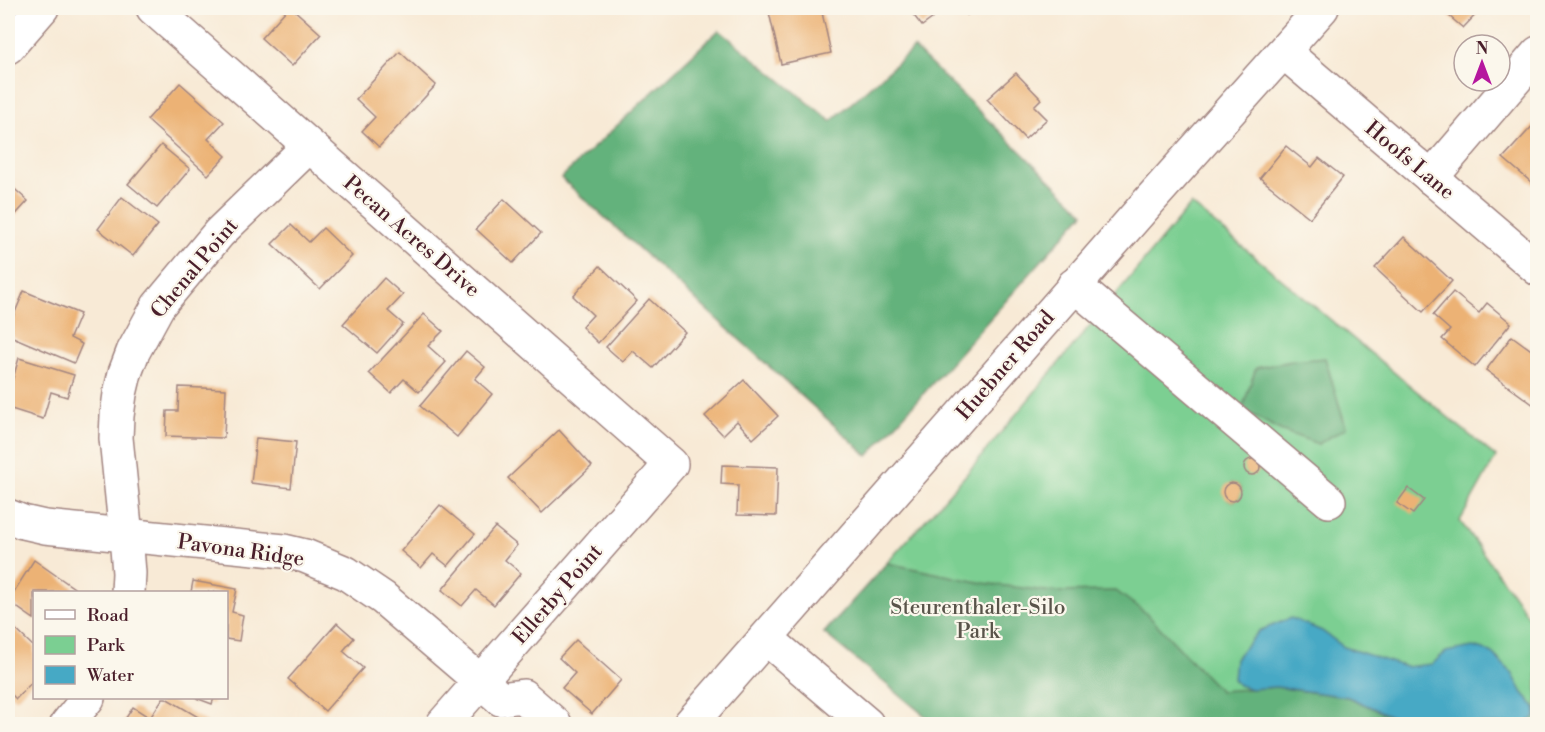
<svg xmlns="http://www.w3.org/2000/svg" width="1545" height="732" viewBox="0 0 1545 732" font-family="'Libre Bodoni',serif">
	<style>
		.green { fill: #7bcf92; stroke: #62775e; stroke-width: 1.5; fill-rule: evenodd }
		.forest { fill: #64b27c; stroke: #576854; stroke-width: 1.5 }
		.water { fill: #46a9c5; stroke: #486478; stroke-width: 1.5 }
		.building { fill: #ecb275 }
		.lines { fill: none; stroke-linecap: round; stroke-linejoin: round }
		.minor-casing { stroke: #a18480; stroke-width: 36 }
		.major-casing { stroke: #a18480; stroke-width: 36 }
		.minor { stroke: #fff; stroke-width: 33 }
		.major { stroke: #fff; stroke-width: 33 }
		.labels { text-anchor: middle; stroke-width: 4.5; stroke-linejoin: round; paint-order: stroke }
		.street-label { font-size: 21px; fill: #4a1f2b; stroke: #fbf7ec }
		.park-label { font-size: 21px; fill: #59544a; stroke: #fbf7ec }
	</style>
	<rect width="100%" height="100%" fill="#fbf7ec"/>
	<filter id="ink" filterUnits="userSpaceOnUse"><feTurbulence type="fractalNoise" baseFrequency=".0167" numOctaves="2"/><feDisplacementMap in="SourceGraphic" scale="12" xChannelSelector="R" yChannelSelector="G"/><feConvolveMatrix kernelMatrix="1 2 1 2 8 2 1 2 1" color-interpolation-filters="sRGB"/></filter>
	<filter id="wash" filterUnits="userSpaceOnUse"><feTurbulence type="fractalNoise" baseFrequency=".008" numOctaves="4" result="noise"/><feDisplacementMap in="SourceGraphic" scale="24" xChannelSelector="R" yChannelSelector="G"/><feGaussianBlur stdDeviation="1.35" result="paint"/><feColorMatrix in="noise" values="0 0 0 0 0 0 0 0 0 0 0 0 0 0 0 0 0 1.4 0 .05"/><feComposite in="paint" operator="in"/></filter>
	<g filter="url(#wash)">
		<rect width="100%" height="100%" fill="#f8ead6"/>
		<path class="green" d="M 1191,204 L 1496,457 L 1460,521 L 1537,628 L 1537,724 L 935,724 L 824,633 L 964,477 ZM 1324,358 L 1346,427 L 1318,444 ZM 1232,483 L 1238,485 L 1241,490 L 1239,498 L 1234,501 L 1228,500 L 1224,493 L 1227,485 Z"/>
		<g class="forest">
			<path d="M 719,30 L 831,121 L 914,48 L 1084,213 L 868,456 L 561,178 Z"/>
			<path d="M 1325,358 L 1346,428 L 1318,444 L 1280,430 L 1242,409 L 1256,368 L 1292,361 Z"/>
			<path d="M 887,563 L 983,583 L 1053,592 L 1116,591 L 1147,614 L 1220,691 L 1276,687 L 1348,697 L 1395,718 L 1438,724 L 935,724 L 824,633 Z"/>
		</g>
		<path class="water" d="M 1291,618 L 1322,631 L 1344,647 L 1406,667 L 1432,664 L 1446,652 L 1473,647 L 1491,652 L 1512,673 L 1523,693 L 1536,708 L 1535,718 L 1523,724 L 1438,724 L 1395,718 L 1348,697 L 1276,687 L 1251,689 L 1238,685 L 1233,679 L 1235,659 L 1259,631 Z"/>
		<g id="blocks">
			<g class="building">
				<path d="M 288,8 L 292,8 L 321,34 L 292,66 L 261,38 Z"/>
				<path d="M 768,8 L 821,8 L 831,53 L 781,64 Z"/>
				<path d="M 908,8 L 947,8 L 922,26 Z"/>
				<path d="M 961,8 L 978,8 L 967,15 Z"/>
				<path d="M 1443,8 L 1482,8 L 1463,28 L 1441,9 Z"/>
				<path d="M 400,52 L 436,85 L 379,147 L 362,131 L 375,117 L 356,99 Z"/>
				<path d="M 1016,73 L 1041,99 L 1034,106 L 1047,119 L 1025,139 L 987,99 Z"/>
				<path d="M 180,83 L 224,122 L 208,139 L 226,156 L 208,175 L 147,120 Z"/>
				<path d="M 1538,120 L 1538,188 L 1503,158 Z"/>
				<path d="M 161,145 L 190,169 L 157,208 L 128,184 Z"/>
				<path d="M 1286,146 L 1312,167 L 1319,158 L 1343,177 L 1310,218 L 1260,178 Z"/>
				<path d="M 8,183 L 28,201 L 8,223 Z"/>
				<path d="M 122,197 L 158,225 L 133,256 L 98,229 Z"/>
				<path d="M 504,199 L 541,233 L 513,263 L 476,229 Z"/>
				<path d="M 291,225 L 309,242 L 323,228 L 352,256 L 320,289 L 272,244 Z"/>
				<path d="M 1404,237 L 1452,281 L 1423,312 L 1375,268 Z"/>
				<path d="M 600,266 L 637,301 L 598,343 L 582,327 L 593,315 L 573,296 Z"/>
				<path d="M 384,278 L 403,295 L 388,311 L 403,324 L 377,353 L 343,324 Z"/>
				<path d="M 24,291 L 80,314 L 70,338 L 82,344 L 74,363 L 8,335 L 8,329 Z"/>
				<path d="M 1453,292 L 1479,313 L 1487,303 L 1511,323 L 1475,367 L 1442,339 L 1450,330 L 1433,315 Z"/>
				<path d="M 649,299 L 685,332 L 653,368 L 633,351 L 623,362 L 606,347 Z"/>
				<path d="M 424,314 L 443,331 L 428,346 L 446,362 L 419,392 L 404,379 L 391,393 L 369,373 Z"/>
				<path d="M 1512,336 L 1538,355 L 1538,408 L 1486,370 Z"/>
				<path d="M 466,351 L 485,367 L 475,379 L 492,394 L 457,437 L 420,406 Z"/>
				<path d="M 19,358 L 74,375 L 67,397 L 51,392 L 43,419 L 8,408 L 8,395 Z"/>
				<path d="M 744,380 L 778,416 L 753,439 L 737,421 L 723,435 L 705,416 Z"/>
				<path d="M 179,387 L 226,389 L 224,438 L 166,436 L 167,411 L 178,411 Z"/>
				<path d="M 559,430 L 592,466 L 542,513 L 508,478 Z"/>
				<path d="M 256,438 L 296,442 L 291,488 L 251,483 Z"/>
				<circle cx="1252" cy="467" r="8"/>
				<path d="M 722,465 L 778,467 L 776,516 L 737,515 L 738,485 L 721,484 Z"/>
				<circle cx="1232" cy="492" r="9"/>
				<path d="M 1408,488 L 1424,500 L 1413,514 L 1397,503 Z"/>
				<path d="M 440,505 L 475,534 L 448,566 L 433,554 L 421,568 L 401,551 Z"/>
				<path d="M 495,527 L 517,545 L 505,560 L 521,573 L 494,605 L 476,590 L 462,606 L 442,590 Z"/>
				<path d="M 34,560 L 74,588 L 71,592 L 34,592 L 34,619 L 8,601 Z"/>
				<path d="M 193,581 L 237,589 L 232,612 L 243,615 L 239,641 L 226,639 L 226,592 L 191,592 Z"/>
				<path d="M 8,622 L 34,647 L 34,680 L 16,699 L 8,691 Z"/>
				<path d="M 337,623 L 354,638 L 343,651 L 363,668 L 325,711 L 288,679 Z"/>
				<path d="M 576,640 L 621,680 L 592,714 L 562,688 L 575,673 L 559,658 Z"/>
				<path d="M 163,698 L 166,698 L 210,724 L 122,724 L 133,707 L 150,718 Z"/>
				<path d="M 196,698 L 214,698 L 212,704 Z"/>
			</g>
		</g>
	</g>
	<g filter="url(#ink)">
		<use href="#blocks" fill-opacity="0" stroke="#a18480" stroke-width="1.5"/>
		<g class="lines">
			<g class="minor-casing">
				<g id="minor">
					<path d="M 153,8 L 671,464 L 443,724"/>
					<path d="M 8,47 L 42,8"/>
					<path d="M 1284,52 L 1538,269"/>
					<path d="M 1431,178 L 1538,53"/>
					<path d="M 1074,285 L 1329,501"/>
					<path d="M 8,516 L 23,522 L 45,527 L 284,551 L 305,556 L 346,573 L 383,598 L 480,681 L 501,699"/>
					<path d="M 128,592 L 129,573 L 126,536 L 116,438 L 117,416 L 120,394 L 125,373 L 133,352 L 158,306 L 219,233 L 309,146"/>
					<path d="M 766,638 L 867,724"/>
					<path d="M 501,699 L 523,696 L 555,724"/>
					<path d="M 67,724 L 88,698"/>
				</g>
			</g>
			<g class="major-casing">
				<path id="major" d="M 690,724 L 1151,199 L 1322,8"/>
			</g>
			<use href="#minor" class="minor"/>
			<use href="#major" class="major"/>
		</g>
	</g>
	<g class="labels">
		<g class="street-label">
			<text transform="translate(1410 160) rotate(40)" y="7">Hoofs Lane</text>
			<text transform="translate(412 236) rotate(41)" y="7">Pecan Acres Drive</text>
			<text transform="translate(194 268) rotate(-50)" y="7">Chenal Point</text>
			<text transform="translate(1005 365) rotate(-49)" y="7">Huebner Road</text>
			<text transform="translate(241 550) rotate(8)" y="7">Pavona Ridge</text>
			<text transform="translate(557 594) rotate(-49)" y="7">Ellerby Point</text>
		</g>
		<g class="park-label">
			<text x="978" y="614">Steurenthaler-Silo<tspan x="978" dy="24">Park</tspan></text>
		</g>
	</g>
	<rect width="1545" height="732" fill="none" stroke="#fbf7ec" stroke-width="30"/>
	<rect x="33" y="591" width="195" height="108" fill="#fbf7ec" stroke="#b4a19f" stroke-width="1.5"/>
	<rect x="45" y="610" width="30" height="9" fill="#ffffff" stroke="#b4a19f" stroke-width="1.5"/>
	<text x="87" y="621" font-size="18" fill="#4a1f2b">Road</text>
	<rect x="45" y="636" width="30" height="18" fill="#7bcf92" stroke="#b4a19f" stroke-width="1.5"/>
	<text x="87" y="651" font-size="18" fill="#4a1f2b">Park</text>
	<rect x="45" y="666" width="30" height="18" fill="#46a9c5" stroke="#b4a19f" stroke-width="1.5"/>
	<text x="87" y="681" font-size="18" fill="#4a1f2b">Water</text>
	<g transform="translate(1482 63)"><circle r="28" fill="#fbf7ec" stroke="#b4a19f" stroke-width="1.5"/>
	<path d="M0-4.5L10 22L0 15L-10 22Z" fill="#b5179e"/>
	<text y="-9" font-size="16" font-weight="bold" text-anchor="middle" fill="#4a1f2b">N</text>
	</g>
</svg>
